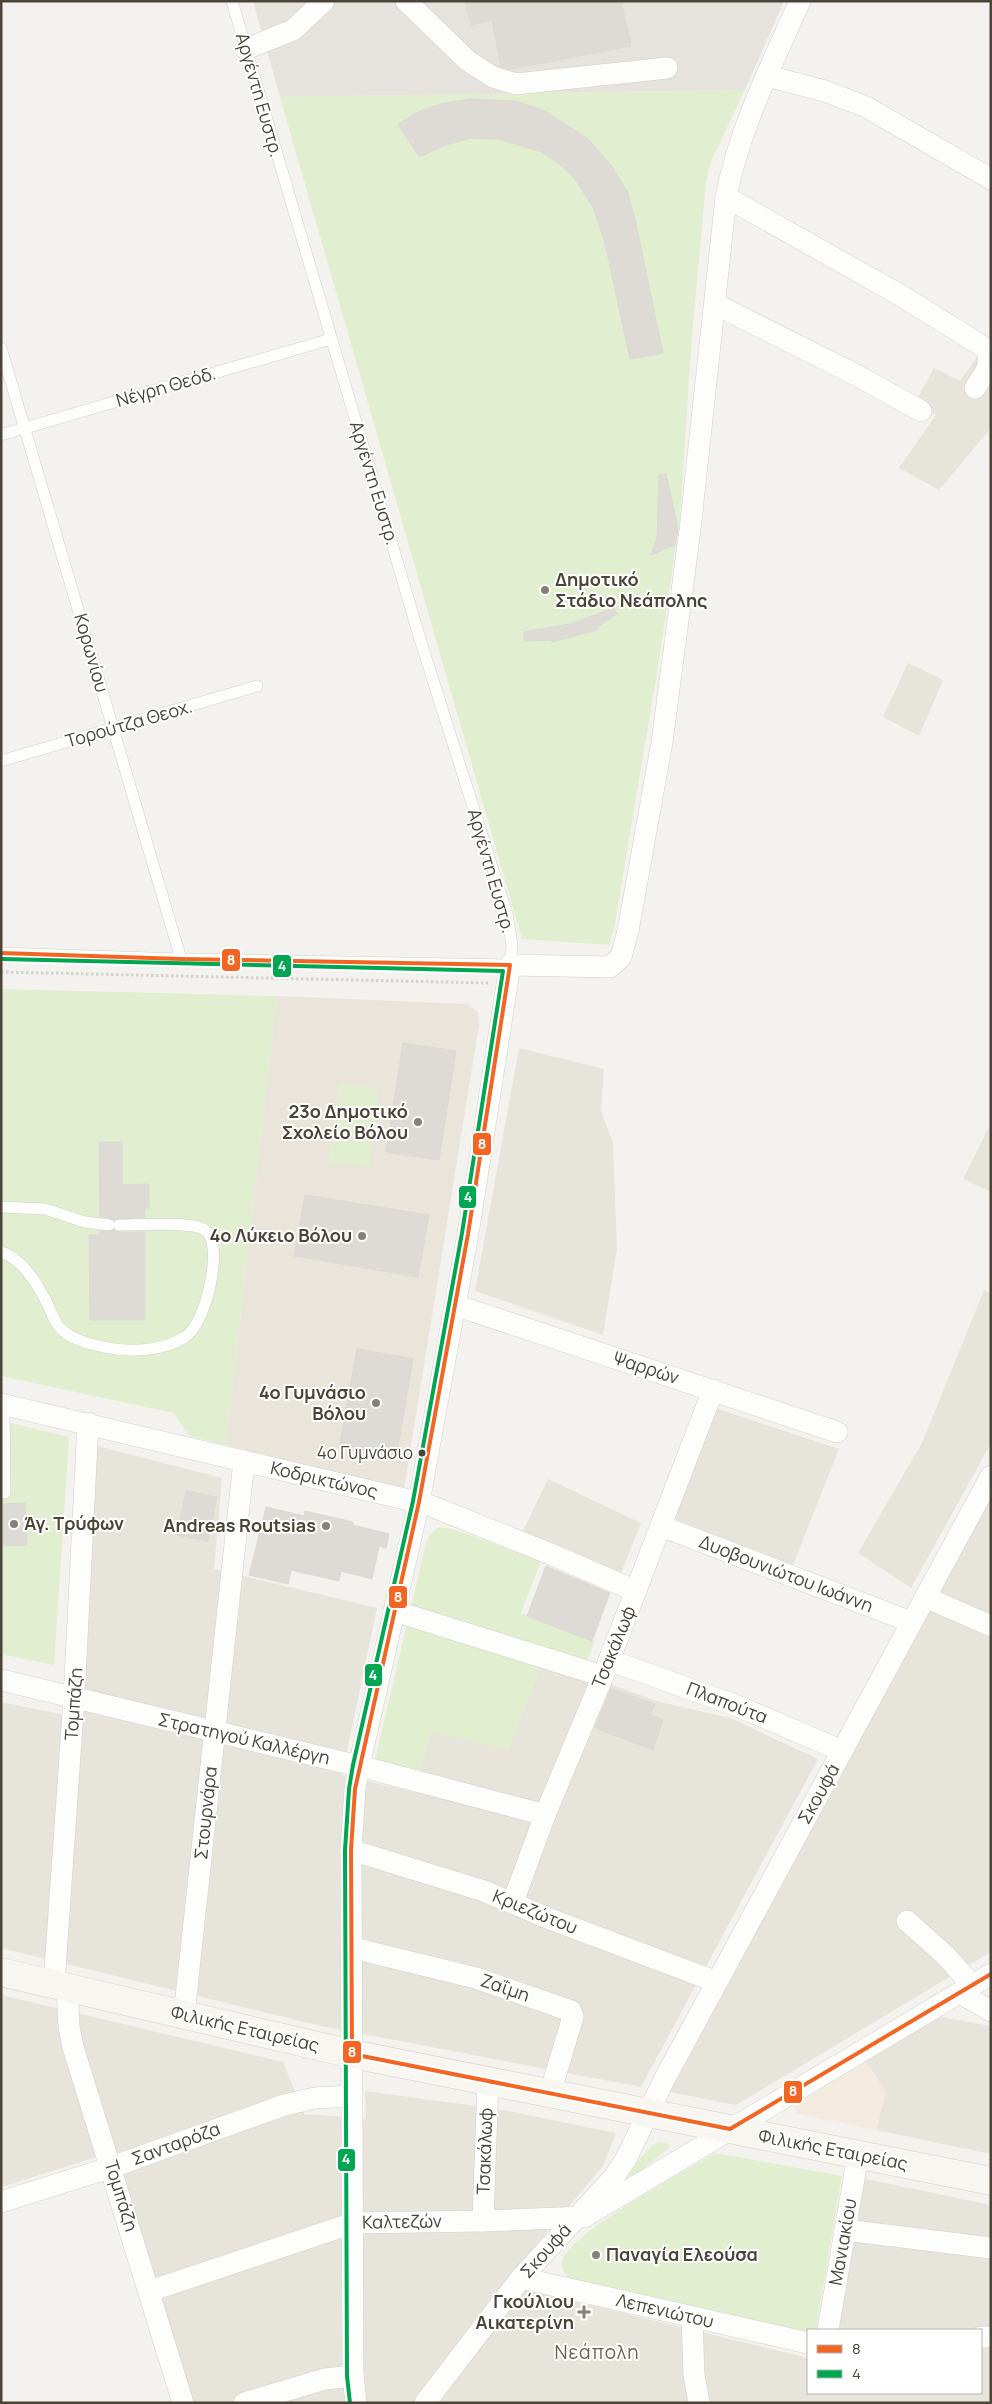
<svg xmlns="http://www.w3.org/2000/svg" width="992" height="2404" viewBox="0 0 992 2404" font-family="Manrope,sans-serif">
	<style>
		.residential { fill: #e7e4dc }
		.commercial { fill: #f3ebdf }
		.industrial { fill: #e6e2de }
		.education { fill: #eae5da }
		.green { fill: #e1eecf }
		.building { fill: #dedbd6; stroke: #dcd9d4 }
		.lines { fill: none; stroke-linecap: round; stroke-linejoin: round }
		.lane-casing { stroke: #d2d0cb; stroke-width: 12 }
		.street-casing { stroke: #d2d0cb; stroke-width: 22 }
		.secondary-casing { stroke: #d3cfc5; stroke-width: 29 }
		.path { stroke: #d3d2cc; stroke-width: 3; stroke-dasharray: 2.5 2.5; stroke-linecap: butt }
		.lane { stroke: #fdfdfc; stroke-width: 11 }
		.street { stroke: #fdfdfc; stroke-width: 21 }
		.secondary { stroke: #f7f6f1; stroke-width: 28 }
		.bus-1-casing { stroke: #fff; stroke-width: 8 }
		.bus-2-casing { stroke: #fff; stroke-width: 8 }
		.bus-1 { stroke: #f26522; stroke-width: 4 }
		.bus-2 { stroke: #00a651; stroke-width: 4 }
		.poi-dot { fill: #868178; stroke: #fff; stroke-width: 2 }
		.bus-dot { fill: #4b4439; stroke: #fff; stroke-width: 2 }
		.labels { text-anchor: middle; stroke-width: 4; stroke-linejoin: round; paint-order: stroke }
		.bus-label { font-size: 17px; fill: #4b4439; stroke: #fff; text-anchor: end }
		.street-label { font-size: 18px; fill: #4b4439; stroke: #fff }
		.poi-label { font-size: 18px; font-weight: bold; fill: #4b4439; stroke: #fff; text-anchor: end }
		.neighbourhood-label { font-size: 19px; letter-spacing: 1px; fill: #6e6250; stroke: #fff }
		.line-badge { stroke: #fff; stroke-width: 2 }
		.badge-label { font-size: 14px; text-anchor: middle; font-weight: bold; fill: #fff }
	</style>
	<rect width="100%" height="100%" fill="#f4f2ee"/>
	<g class="residential">
		<path d="M 991,337 L 991,428 L 939,490 L 899,468 L 936,415 L 915,403 L 934,368 L 960,381 Z"/>
		<path d="M 908,663 L 943,680 L 919,736 L 883,717 Z"/>
		<path d="M 519,1048 L 604,1069 L 601,1111 L 613,1143 L 617,1249 L 603,1335 L 475,1291 Z"/>
		<path d="M 988,1129 L 991,1130 L 991,1192 L 963,1179 Z"/>
		<path d="M 984,1290 L 991,1293 L 991,1443 L 911,1588 L 858,1553 L 922,1443 Z"/>
		<path d="M 715,1408 L 839,1449 L 793,1565 L 672,1518 Z"/>
		<path d="M 97,1446 L 222,1478 L 214,1569 L 377,1608 L 342,1775 L 413,1792 L 432,1731 L 543,1664 L 608,1683 L 656,1701 L 730,1718 L 818,1759 L 641,2087 L 321,2026 L 1,1948 L 1,1702 L 79,1718 Z"/>
		<path d="M 548,1479 L 641,1523 L 619,1578 L 521,1535 Z"/>
		<path d="M 991,1496 L 991,1952 L 736,2105 L 670,2092 Z"/>
		<path d="M 1,1995 L 283,2062 L 304,2114 L 366,2119 L 365,2091 L 498,2109 L 616,2133 L 603,2166 L 503,2284 L 808,2358 L 808,2393 L 981,2393 L 981,2330 L 836,2330 L 861,2178 L 991,2205 L 991,2403 L 190,2403 L 113,2152 L 1,2187 Z"/>
		<path d="M 937,2016 L 991,2026 L 991,2154 L 876,2130 L 886,2092 L 865,2060 Z"/>
	</g>
	<path class="commercial" d="M 865,2060 L 886,2092 L 876,2130 L 797,2114 L 794,2105 Z"/>
	<path class="industrial" d="M 253,1 L 784,1 L 745,90 L 280,97 Z"/>
	<path class="education" d="M 277,996 L 467,1004 L 478,1012 L 479,1025 L 404,1489 L 226,1445 Z"/>
	<g class="green">
		<path d="M 745,90 L 711,161 L 706,183 L 692,335 L 680,518 L 659,661 L 614,929 L 609,945 L 522,939 L 280,97 Z"/>
		<path d="M 1,989 L 277,996 L 226,1445 L 189,1436 L 174,1413 L 1,1376 Z"/>
		<path d="M 339,1083 L 379,1089 L 369,1167 L 329,1162 Z"/>
		<path d="M 1,1421 L 69,1437 L 54,1665 L 1,1654 Z"/>
		<path d="M 439,1527 L 456,1530 L 541,1561 L 521,1613 L 595,1641 L 587,1662 L 548,1651 L 508,1750 L 432,1732 L 420,1770 L 375,1760 L 426,1543 L 430,1534 Z"/>
		<path d="M 659,2142 L 667,2143 L 670,2147 L 643,2169 L 626,2179 L 625,2174 L 653,2145 Z"/>
		<path d="M 715,2153 L 842,2176 L 816,2330 L 808,2330 L 808,2332 L 567,2277 C 564,2271 560,2265 563,2259 C 574,2231 685,2171 715,2153 Z"/>
	</g>
	<g class="building">
		<path d="M 465,1 L 621,1 L 631,46 L 510,69 L 501,67 L 492,20 L 471,25 Z"/>
		<path d="M 471,99 L 516,101 L 543,110 L 587,138 L 611,165 L 627,191 L 635,219 L 663,353 L 630,359 L 605,243 L 594,209 L 573,176 L 559,164 L 542,152 L 498,139 L 471,138 L 446,145 L 419,157 L 398,124 L 420,111 L 444,103 Z"/>
		<path d="M 666,474 L 678,528 L 675,545 L 651,555 L 657,538 L 659,475 Z"/>
		<path d="M 614,608 L 617,614 L 597,627 L 597,630 L 552,642 L 551,640 L 524,641 L 524,632 L 570,624 Z"/>
		<path d="M 403,1043 L 456,1051 L 439,1160 L 386,1152 Z"/>
		<path d="M 99,1142 L 122,1142 L 122,1185 L 149,1184 L 149,1208 L 145,1208 L 145,1217 L 114,1220 L 100,1216 Z"/>
		<path d="M 305,1195 L 429,1215 L 418,1277 L 294,1256 Z"/>
		<path d="M 114,1230 L 119,1232 L 145,1232 L 145,1320 L 90,1320 L 89,1235 L 100,1235 L 100,1231 Z"/>
		<path d="M 357,1349 L 413,1359 L 396,1458 L 339,1448 Z"/>
		<path d="M 186,1491 L 217,1497 L 208,1541 L 177,1535 Z"/>
		<path d="M 25,1503 L 27,1545 L 1,1546 L 1,1504 Z"/>
		<path d="M 266,1507 L 304,1516 L 305,1511 L 353,1522 L 353,1525 L 389,1534 L 386,1548 L 379,1546 L 372,1579 L 341,1571 L 339,1581 L 291,1570 L 288,1584 L 249,1575 Z"/>
		<path d="M 546,1566 L 610,1593 L 592,1641 L 527,1616 Z"/>
		<path d="M 611,1689 L 655,1704 L 650,1715 L 663,1720 L 653,1750 L 595,1728 Z"/>
	</g>
	<g class="lines">
		<g class="lane-casing">
			<g id="lane">
				<path d="M 1,348 L 181,959"/>
				<path d="M 1,435 L 331,339"/>
				<path d="M 1,761 L 257,686"/>
				<path d="M 1,953 L 181,959 L 510,965 L 512,945 L 507,914 L 420,639 L 232,1"/>
				<path d="M 1,1207 L 45,1209 L 85,1222 L 109,1225"/>
				<path d="M 1,1252 C 21,1258 37,1283 46,1301 C 51,1310 53,1320 60,1328 C 72,1340 89,1344 104,1347 C 130,1353 163,1351 185,1337 C 206,1325 225,1243 205,1230 C 193,1221 136,1225 119,1225"/>
				<path d="M 4,1405 L 5,1493"/>
			</g>
		</g>
		<g class="street-casing">
			<g id="street">
				<path d="M 406,1 L 468,61 L 493,77 L 516,84 L 667,68"/>
				<path d="M 246,49 L 293,30 L 324,1"/>
				<path d="M 767,76 L 825,91 L 866,107 L 991,179"/>
				<path d="M 726,197 L 900,295 L 987,349 C 992,365 984,375 975,388"/>
				<path d="M 715,304 L 858,376 L 921,411"/>
				<path d="M 455,1305 L 837,1432"/>
				<path d="M 1,1404 L 426,1504 L 553,1555 L 636,1591"/>
				<path d="M 661,1526 L 911,1622"/>
				<path d="M 925,1597 L 991,1626"/>
				<path d="M 394,1611 L 603,1676"/>
				<path d="M 609,1660 L 740,1707 L 842,1751"/>
				<path d="M 1,1680 L 367,1768 L 545,1815"/>
				<path d="M 351,1850 L 484,1891 L 550,1919 L 717,1982"/>
				<path d="M 513,1902 L 545,1815 L 603,1676 L 713,1390"/>
				<path d="M 907,1921 L 945,1955 L 972,1985"/>
				<path d="M 353,1948 L 476,1978 L 571,2011 L 573,2017 L 550,2093"/>
				<path d="M 54,1984 L 74,1698 L 88,1423"/>
				<path d="M 67,1987 L 69,2027 L 73,2047 L 183,2403"/>
				<path d="M 960,1993 L 991,2011"/>
				<path d="M 184,2015 L 244,1461"/>
				<path d="M 1,2202 L 112,2167 L 284,2105 L 315,2098 L 352,2096"/>
				<path d="M 483,2221 L 488,2081"/>
				<path d="M 845,2230 L 991,2248"/>
				<path d="M 521,2278 L 808,2343"/>
				<path d="M 150,2291 L 353,2223 L 483,2221 L 584,2217 L 991,1974"/>
				<path d="M 692,2317 L 694,2375 L 699,2403"/>
				<path d="M 828,2330 L 858,2155"/>
				<path d="M 981,2337 L 991,2337"/>
				<path d="M 244,2403 L 325,2379 L 353,2376"/>
				<path d="M 356,2403 L 353,2376 L 351,1850 L 355,1789 L 359,1766 L 419,1502 L 468,1234 L 510,965 L 610,967 L 621,957 L 628,931 L 662,742 L 690,530 L 726,197 C 739,129 772,64 800,1"/>
				<path d="M 425,2403 L 521,2278 L 614,2177 L 626,2159 L 665,2078 L 991,1476"/>
			</g>
		</g>
		<g class="secondary-casing">
			<path id="secondary" d="M 1,1972 L 352,2054 L 991,2181"/>
		</g>
		<path class="path" d="M 1,972 L 488,983"/>
		<use href="#lane" class="lane"/>
		<use href="#street" class="street"/>
		<use href="#secondary" class="secondary"/>
		<g class="bus-1-casing">
			<path id="bus-1" d="M 1,953 L 181,959 L 510,965 L 468,1234 L 419,1502 L 355,1789 L 351,1850 L 352,2054 L 730,2129 L 991,1974"/>
		</g>
		<g class="bus-2-casing">
			<path id="bus-2" d="M 1,959 L 503,971 L 462,1233 L 413,1501 L 353,1765 L 349,1789 L 345,1850 L 347,2376 L 350,2403"/>
		</g>
		<use href="#bus-1" class="bus-1"/>
		<use href="#bus-2" class="bus-2"/>
	</g>
	<g class="poi-dot">
		<circle cx="545" cy="590" r="5"/>
		<circle cx="418" cy="1122" r="5"/>
		<circle cx="362" cy="1236" r="5"/>
		<circle cx="376" cy="1403" r="5"/>
		<circle cx="14" cy="1524" r="5"/>
		<circle cx="326" cy="1526" r="5"/>
		<circle cx="596" cy="2255" r="5"/>
		<path d="M581.5 2304.5h5v5h5v5h-5v5h-5v-5h-5v-5h5z"/>
	</g>
	<circle class="bus-dot" cx="422" cy="1453" r="4.5"/>
	<g class="labels">
		<g class="bus-label">
			<text x="413" y="1459">4ο Γυμνάσιο</text>
		</g>
		<g class="street-label">
			<text transform="translate(259 95) rotate(74)" y="6">Αργέντη Ευστρ.</text>
			<text transform="translate(166 387) rotate(-16)" y="6">Νέγρη Θεόδ.</text>
			<text transform="translate(374 483) rotate(73)" y="6">Αργέντη Ευστρ.</text>
			<text transform="translate(91 653) rotate(74)" y="6">Κορωνίου</text>
			<text transform="translate(129 724) rotate(-16)" y="6">Τορούτζα Θεοχ.</text>
			<text transform="translate(491 871) rotate(74)" y="6">Αργέντη Ευστρ.</text>
			<text transform="translate(646 1368) rotate(18)" y="6">Ψαρρών</text>
			<text transform="translate(324 1480) rotate(13)" y="6">Κοδρικτώνος</text>
			<text transform="translate(786 1574) rotate(21)" y="6">Δυοβουνιώτου Ιωάννη</text>
			<text transform="translate(614 1647) rotate(-68)" y="6">Τσακάλωφ</text>
			<text transform="translate(727 1703) rotate(21)" y="6">Πλαπούτα</text>
			<text transform="translate(74 1704) rotate(-86)" y="6">Τομπάζη</text>
			<text transform="translate(244 1739) rotate(13)" y="6">Στρατηγού Καλλέργη</text>
			<text transform="translate(819 1794) rotate(-61)" y="6">Σκουφά</text>
			<text transform="translate(206 1813) rotate(-84)" y="6">Στουρνάρα</text>
			<text transform="translate(535 1912) rotate(22)" y="6">Κριεζώτου</text>
			<text transform="translate(505 1988) rotate(19)" y="6">Ζαΐμη</text>
			<text transform="translate(245 2029) rotate(13)" y="6">Φιλικής Εταιρείας</text>
			<text transform="translate(176 2144) rotate(-20)" y="6">Σανταρόζα</text>
			<text transform="translate(833 2150) rotate(11)" y="6">Φιλικής Εταιρείας</text>
			<text transform="translate(485 2151) rotate(-88)" y="6">Τσακάλωφ</text>
			<text transform="translate(121 2196) rotate(73)" y="6">Τομπάζη</text>
			<text transform="translate(402 2222) rotate(-1)" y="6">Καλτεζών</text>
			<text transform="translate(843 2242) rotate(-80)" y="6">Μανιακίου</text>
			<text transform="translate(546 2251) rotate(-48)" y="6">Σκουφά</text>
			<text transform="translate(665 2311) rotate(13)" y="6">Λεπενιώτου</text>
		</g>
		<g class="poi-label">
			<text x="555" y="586" text-anchor="start">Δημοτικό<tspan x="555" dy="21">Στάδιο Νεάπολης</tspan></text>
			<text x="408" y="1118">23ο Δημοτικό<tspan x="408" dy="21">Σχολείο Βόλου</tspan></text>
			<text x="352" y="1242">4ο Λύκειο Βόλου</text>
			<text x="366" y="1399">4ο Γυμνάσιο<tspan x="366" dy="21">Βόλου</tspan></text>
			<text x="24" y="1530" text-anchor="start">Άγ. Τρύφων</text>
			<text x="316" y="1532">Andreas Routsias</text>
			<text x="606" y="2261" text-anchor="start">Παναγία Ελεούσα</text>
			<text x="574" y="2308">Γκούλιου<tspan x="574" dy="21">Αικατερίνη</tspan></text>
		</g>
		<g class="neighbourhood-label">
			<text x="597" y="2359">Νεάπολη</text>
		</g>
	</g>
	<g class="line-badge">
		<rect x="221" y="948" width="20" height="24" rx="5" fill="#f26522"/>
		<rect x="272" y="954" width="20" height="24" rx="5" fill="#00a651"/>
		<rect x="472" y="1132" width="20" height="24" rx="5" fill="#f26522"/>
		<rect x="458" y="1185" width="19" height="24" rx="5" fill="#00a651"/>
		<rect x="388" y="1585" width="20" height="24" rx="5" fill="#f26522"/>
		<rect x="364" y="1663" width="19" height="24" rx="5" fill="#00a651"/>
		<rect x="342" y="2040" width="20" height="24" rx="5" fill="#f26522"/>
		<rect x="783" y="2080" width="20" height="24" rx="5" fill="#f26522"/>
		<rect x="337" y="2148" width="19" height="24" rx="5" fill="#00a651"/>
	</g>
	<g class="badge-label">
		<text x="231" y="965">8</text>
		<text x="282" y="971">4</text>
		<text x="482" y="1149">8</text>
		<text x="468" y="1202">4</text>
		<text x="398" y="1602">8</text>
		<text x="373" y="1680">4</text>
		<text x="352" y="2057">8</text>
		<text x="793" y="2096">8</text>
		<text x="346" y="2164">4</text>
	</g>
	<rect width="992" height="2404" fill="none" stroke="#4b4439" stroke-width="5"/>
	<rect x="807" y="2329" width="175" height="65" fill="#ffffff" stroke="#b7b4b0"/>
	<rect x="817" y="2345" width="25" height="8" fill="#f26522" stroke="#b7b4b0"/>
	<text x="852" y="2354" font-size="15" fill="#4b4439">8</text>
	<rect x="817" y="2370" width="25" height="8" fill="#00a651" stroke="#b7b4b0"/>
	<text x="852" y="2379" font-size="15" fill="#4b4439">4</text>
</svg>
